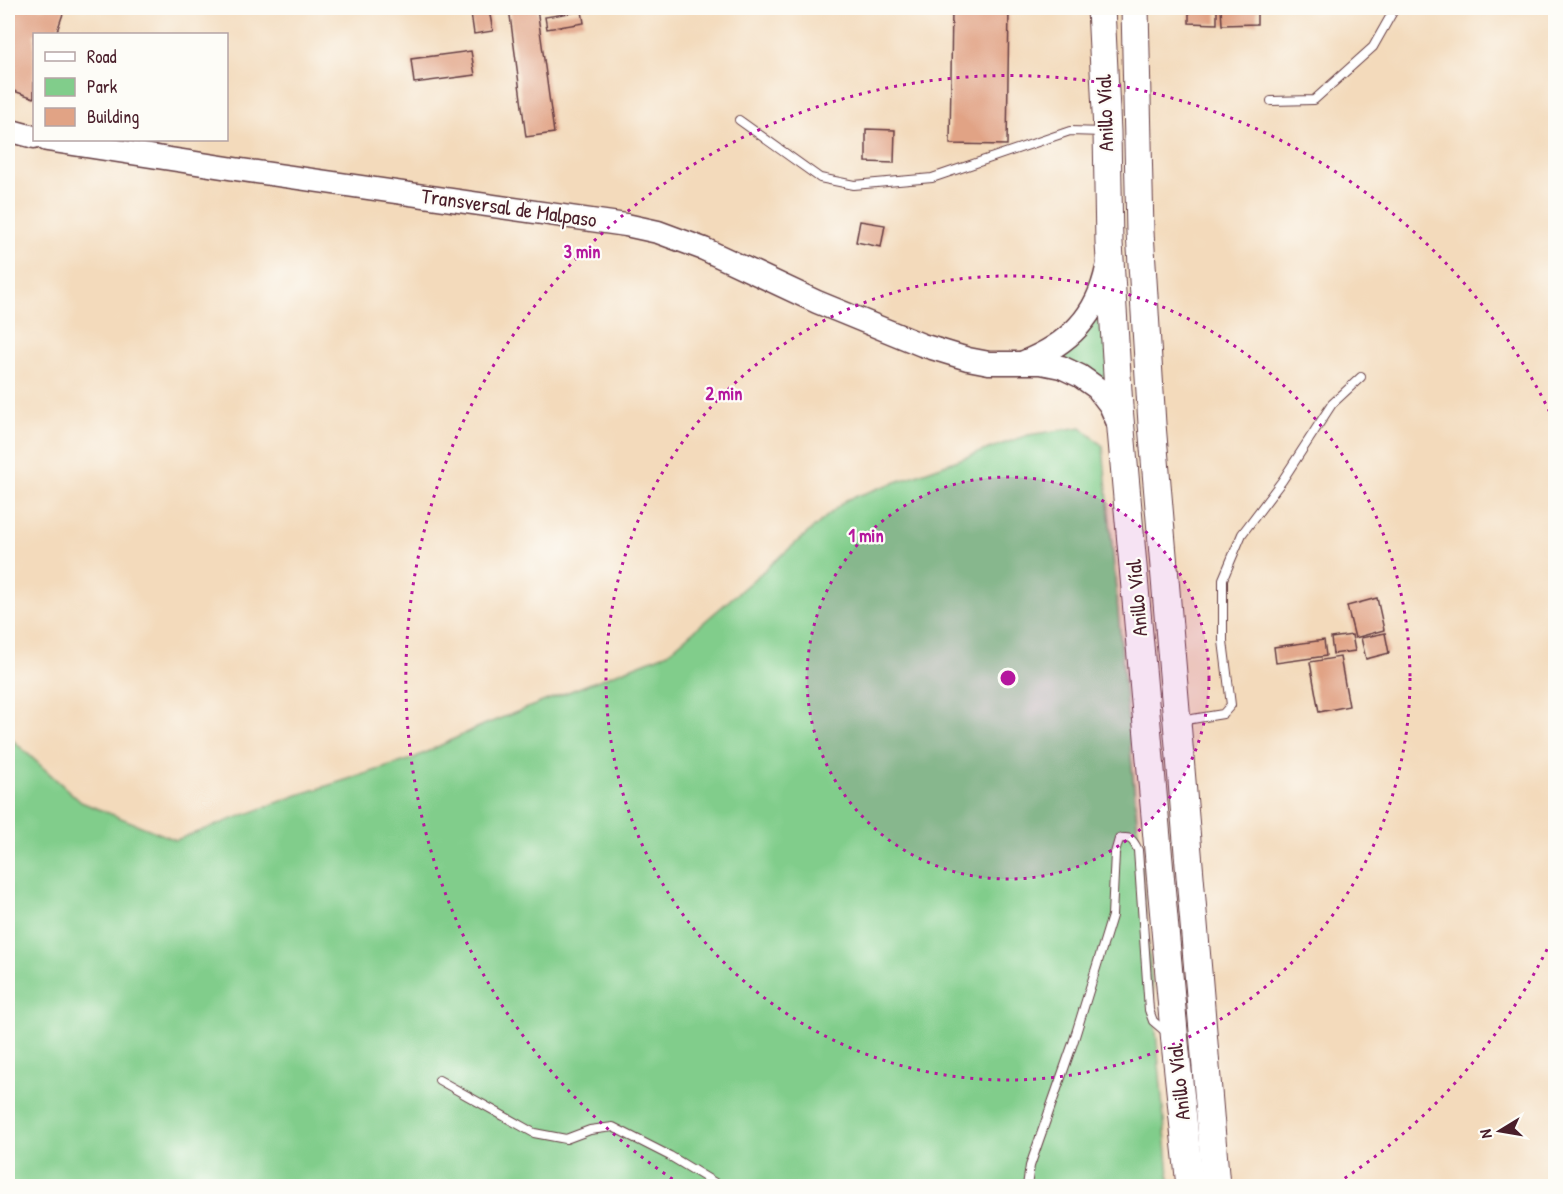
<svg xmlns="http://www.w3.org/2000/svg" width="1563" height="1194" viewBox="0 0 1563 1194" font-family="'Patrick Hand',sans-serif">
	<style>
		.green { fill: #81cd8b; stroke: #66765b; stroke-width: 1.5 }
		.building { fill: #e1a385 }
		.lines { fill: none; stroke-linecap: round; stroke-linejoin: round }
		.service-casing { stroke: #633b41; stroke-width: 10 }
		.secondary-casing { stroke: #633b41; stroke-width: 25 }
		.trunk-casing { stroke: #633b41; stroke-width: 29 }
		.service { stroke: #fff; stroke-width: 8 }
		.secondary { stroke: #fff; stroke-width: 22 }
		.trunk { stroke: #fff; stroke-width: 27 }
		.ring { fill: none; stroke: #b5179e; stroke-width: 3; stroke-dasharray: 3 6 }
		.labels { text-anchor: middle; stroke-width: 4.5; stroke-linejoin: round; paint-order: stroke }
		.street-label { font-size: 21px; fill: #4a1f2b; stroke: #fdfcf7 }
		.centre { fill: #b5179e; stroke: #fdfcf7; stroke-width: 3 }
		.ring-label { font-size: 18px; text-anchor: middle; font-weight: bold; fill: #b5179e; stroke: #fdfcf7; stroke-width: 4.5; stroke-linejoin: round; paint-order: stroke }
	</style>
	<rect width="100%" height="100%" fill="#fdfcf7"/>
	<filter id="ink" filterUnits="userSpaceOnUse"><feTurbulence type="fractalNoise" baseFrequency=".0167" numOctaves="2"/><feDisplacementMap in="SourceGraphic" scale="12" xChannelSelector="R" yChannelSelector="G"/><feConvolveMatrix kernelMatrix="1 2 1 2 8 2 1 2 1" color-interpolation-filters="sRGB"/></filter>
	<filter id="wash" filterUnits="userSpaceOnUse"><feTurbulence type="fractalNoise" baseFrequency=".008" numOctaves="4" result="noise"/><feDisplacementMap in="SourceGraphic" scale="24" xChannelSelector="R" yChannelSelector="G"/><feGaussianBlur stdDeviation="1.35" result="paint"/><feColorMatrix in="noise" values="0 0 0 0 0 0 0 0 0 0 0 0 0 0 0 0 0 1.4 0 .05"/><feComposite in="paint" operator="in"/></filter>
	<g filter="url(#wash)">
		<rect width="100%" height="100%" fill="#f3dabb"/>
		<g class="green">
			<path d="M 1105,287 L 1109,394 L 1056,357 L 1078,343 L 1096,318 Z"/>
			<path d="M 1081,427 L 1103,446 L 1170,1186 L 8,1186 L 8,736 L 81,802 L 176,840 L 298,795 L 412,759 L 481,726 L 668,653 L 846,500 L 1028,435 Z"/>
		</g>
		<g id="blocks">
			<g class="building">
				<path d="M 8,8 L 65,8 L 56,34 L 34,34 L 34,98 L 8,89 Z"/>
				<path d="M 509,8 L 537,8 L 554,133 L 526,137 Z"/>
				<path d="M 952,8 L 1009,8 L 1007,145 L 950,144 Z"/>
				<path d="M 1189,8 L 1217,8 L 1217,24 L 1189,23 Z"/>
				<path d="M 1221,8 L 1257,8 L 1257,24 L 1222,25 Z"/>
				<path d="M 489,10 L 493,31 L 474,34 L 471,13 Z"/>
				<path d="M 582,11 L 584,23 L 547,29 L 545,17 Z"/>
				<path d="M 471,51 L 475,75 L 414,83 L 411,59 Z"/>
				<path d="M 866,129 L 895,130 L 894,163 L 866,162 Z"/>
				<path d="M 860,221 L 885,225 L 881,247 L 856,242 Z"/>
				<path d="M 1377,598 L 1384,630 L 1355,638 L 1347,606 Z"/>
				<path d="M 1385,633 L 1389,653 L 1366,659 L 1361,638 Z"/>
				<path d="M 1352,635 L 1355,651 L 1333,654 L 1331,638 Z"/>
				<path d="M 1324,640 L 1326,656 L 1276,663 L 1274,647 Z"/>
				<path d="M 1340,657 L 1349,706 L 1319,712 L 1310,662 Z"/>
			</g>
		</g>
	</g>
	<g filter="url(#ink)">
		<use href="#blocks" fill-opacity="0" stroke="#633b41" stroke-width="1.5"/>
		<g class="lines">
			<g class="service-casing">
				<g id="service">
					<path d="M 1271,101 L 1314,100 L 1373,47 L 1395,8"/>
					<path d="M 739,120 L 820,178 L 854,185 L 932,178 L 1070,131 L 1103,132"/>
					<path d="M 1180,721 L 1223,714 L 1231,705 L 1223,641 L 1223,579 L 1242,534 L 1282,481 L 1332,404 L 1361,377"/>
					<path d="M 439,1080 L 534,1133 L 566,1139 L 590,1130 L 613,1127 L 670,1156 L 720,1186"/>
					<path d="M 1027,1186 L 1030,1166 L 1073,1043 L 1112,916 L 1115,853 L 1119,839 C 1131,836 1133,840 1138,850 L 1149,1010 L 1153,1021 L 1167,1033"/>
				</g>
			</g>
			<g class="secondary-casing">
				<g id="secondary">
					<path d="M 8,130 L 34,137"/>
					<path d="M 47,140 L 235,169 L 626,225 L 658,232 L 704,249 L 817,302 L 922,345 L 968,359 L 989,363 L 1041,363 L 1061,367 L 1080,376 L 1097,388 L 1110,405 L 1119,425"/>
					<path d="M 1024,362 C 1069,344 1097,316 1107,268"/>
				</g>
			</g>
			<g class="trunk-casing">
				<g id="trunk">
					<path d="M 1101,8 L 1107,132 L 1109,243 L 1119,407 L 1175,1043 L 1190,1186"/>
					<path d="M 1135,8 L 1140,232 L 1152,424 L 1216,1186"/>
				</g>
			</g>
			<use href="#service" class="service"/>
			<use href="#secondary" class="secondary"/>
			<use href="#trunk" class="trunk"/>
		</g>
	</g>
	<circle cx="1008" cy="678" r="201" fill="#b5179e" fill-opacity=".12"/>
	<g class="ring">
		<circle cx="1008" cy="678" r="201"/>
		<circle cx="1008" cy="678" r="402"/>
		<path d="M1555 933A603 603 0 0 1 1336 1184M680 1184A603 603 0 1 1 1555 423"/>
	</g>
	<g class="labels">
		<g class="street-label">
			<text transform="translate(1105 113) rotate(-92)" y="7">Anillo Víal</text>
			<text transform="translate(509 208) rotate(8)" y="7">Transversal de Malpaso</text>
			<text transform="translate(1137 598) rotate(-95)" y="7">Anillo Víal</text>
			<text transform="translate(1179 1082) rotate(-96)" y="7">Anillo Víal</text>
		</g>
	</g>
	<circle cx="1008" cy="678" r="9" class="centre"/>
	<g class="ring-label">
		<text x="582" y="258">3 min</text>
		<text x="724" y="400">2 min</text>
		<text x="866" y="542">1 min</text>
	</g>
	<rect width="1563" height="1194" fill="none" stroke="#fdfcf7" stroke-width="30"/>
	<rect x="33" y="33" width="195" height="108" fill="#fdfcf7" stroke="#b5a4a5" stroke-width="1.5"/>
	<rect x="45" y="52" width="30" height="9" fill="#ffffff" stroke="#b5a4a5" stroke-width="1.5"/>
	<text x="87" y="63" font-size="18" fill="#4a1f2b">Road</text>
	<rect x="45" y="78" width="30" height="18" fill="#81cd8b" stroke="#b5a4a5" stroke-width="1.5"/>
	<text x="87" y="93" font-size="18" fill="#4a1f2b">Park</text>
	<rect x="45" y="108" width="30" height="18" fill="#e1a385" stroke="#b5a4a5" stroke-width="1.5"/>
	<text x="87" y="123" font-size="18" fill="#4a1f2b">Building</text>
	<g transform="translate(1500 1131) rotate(259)" stroke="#fdfcf7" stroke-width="4.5" paint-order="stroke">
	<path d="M0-4.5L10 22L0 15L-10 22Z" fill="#4a1f2b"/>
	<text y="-9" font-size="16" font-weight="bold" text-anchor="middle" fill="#4a1f2b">N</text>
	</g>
</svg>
